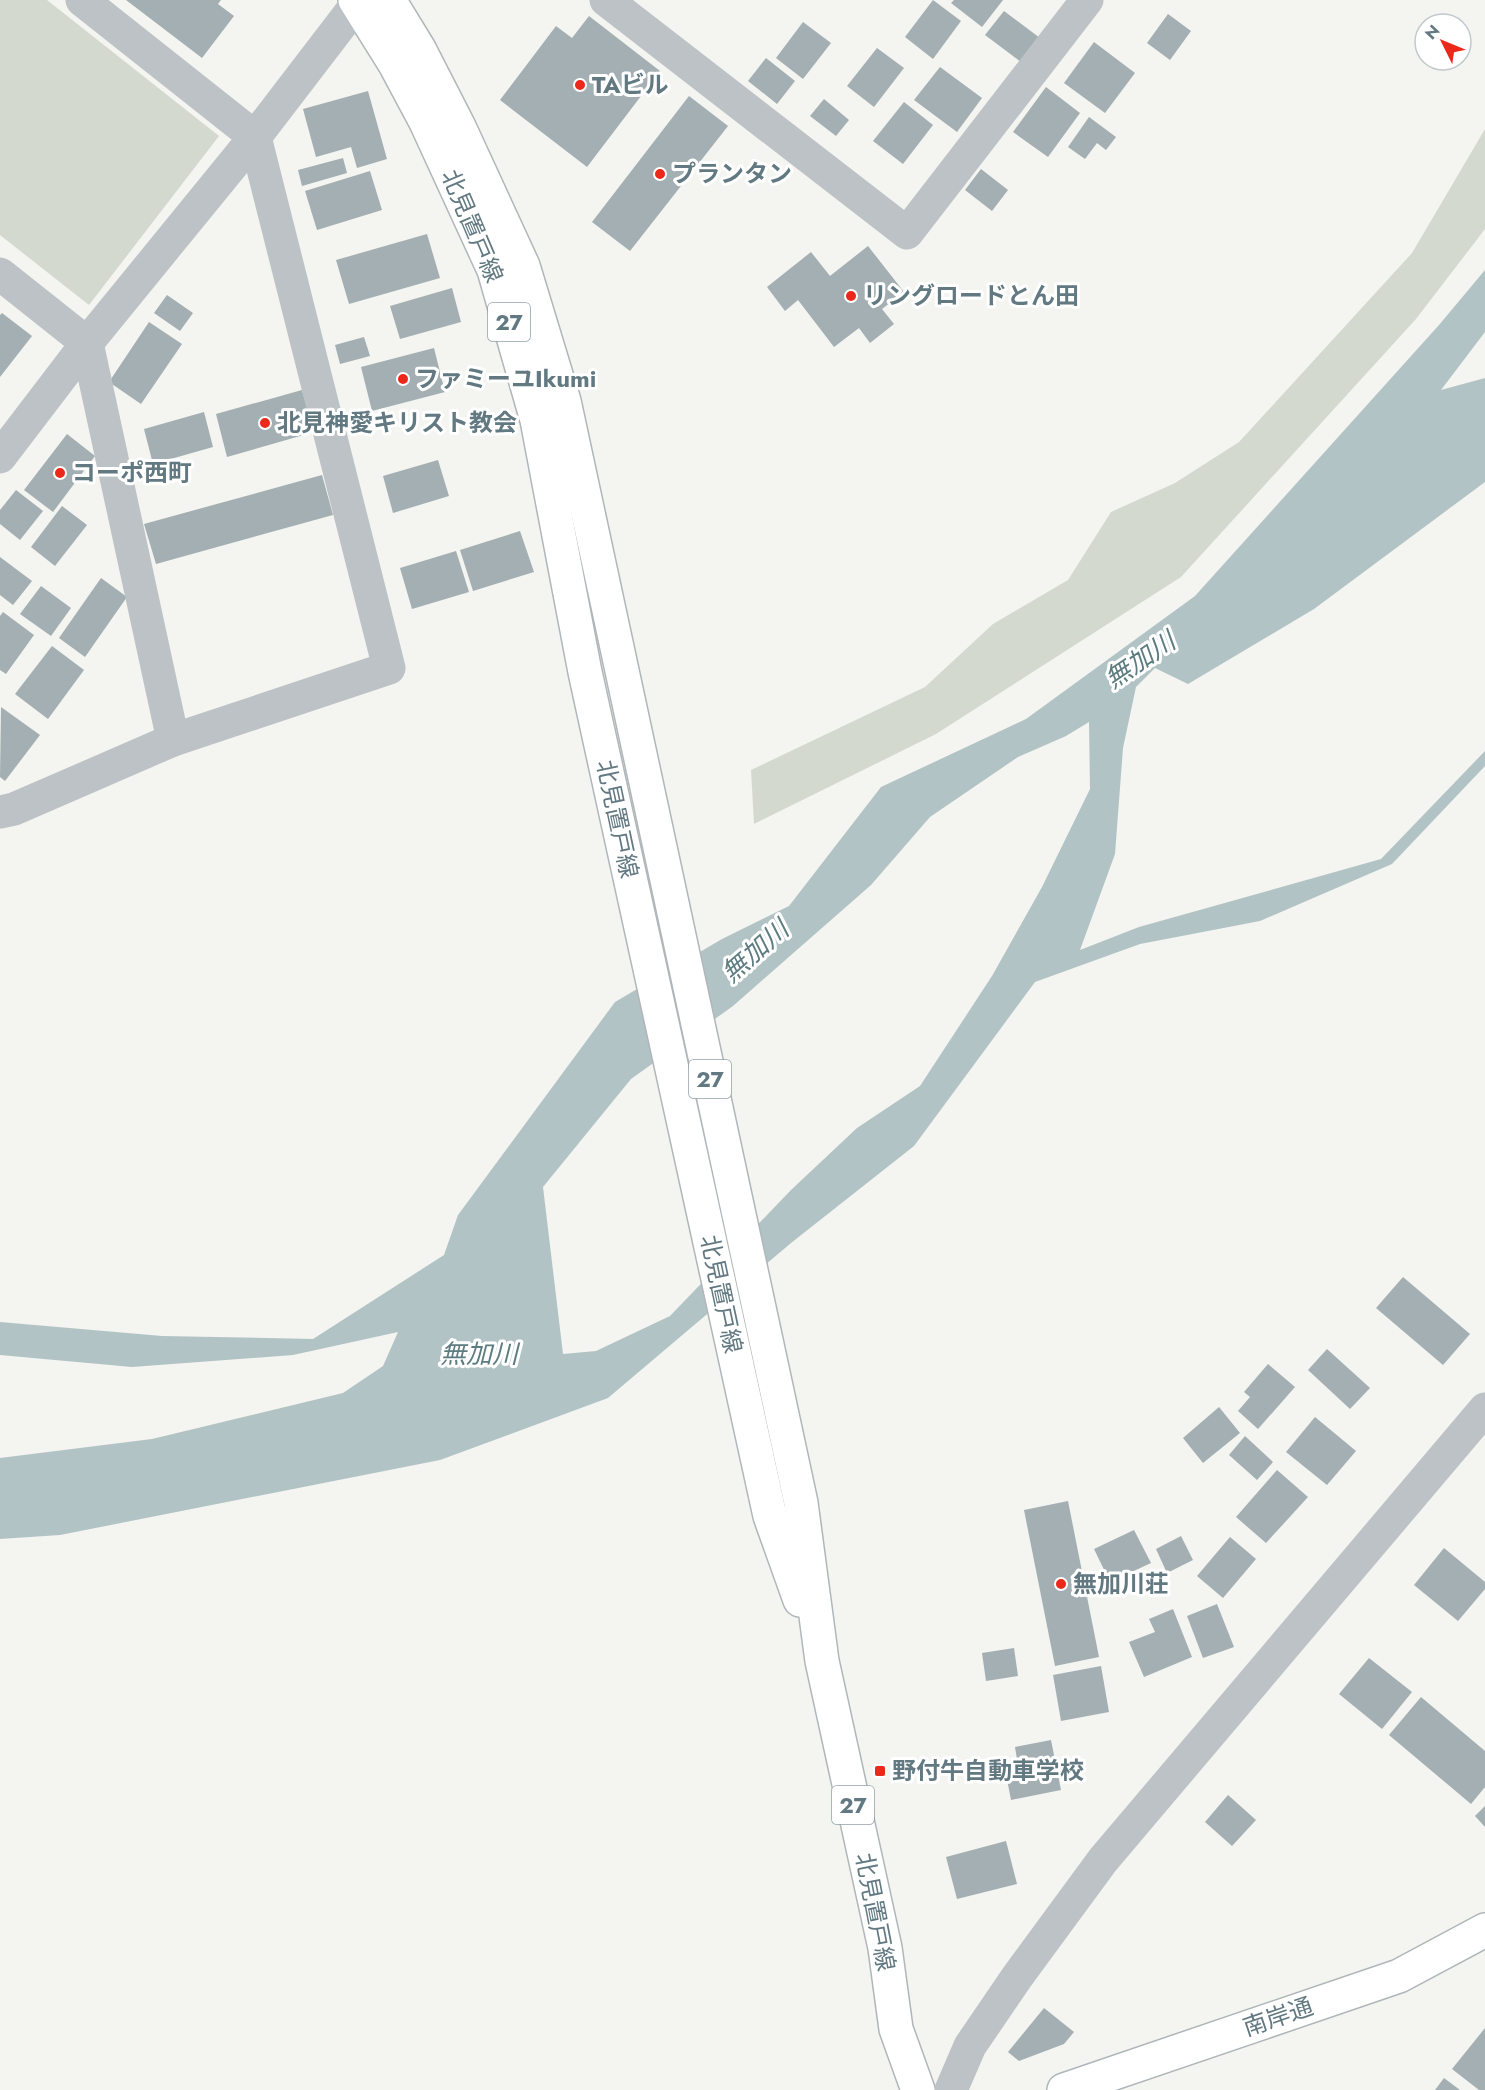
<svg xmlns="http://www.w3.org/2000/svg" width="1485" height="2090" viewBox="0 0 1485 2090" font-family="Jost,'Noto Sans JP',sans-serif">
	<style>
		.green { fill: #d4d9cf }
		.water { fill: #b2c3c5; fill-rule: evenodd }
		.building { fill: #a3afb2 }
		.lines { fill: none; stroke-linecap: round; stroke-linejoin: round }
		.secondary-casing { stroke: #afb6b9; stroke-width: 36 }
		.primary-casing { stroke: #b0b6b9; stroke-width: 36 }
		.minor { stroke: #bcc2c5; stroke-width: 33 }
		.secondary { stroke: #fff; stroke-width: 33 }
		.primary { stroke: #fff; stroke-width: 33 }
		.poi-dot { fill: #eb2819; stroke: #fff; stroke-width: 2 }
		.labels { text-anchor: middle; stroke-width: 6; stroke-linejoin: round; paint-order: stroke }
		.shield { fill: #fff; stroke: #91a1a8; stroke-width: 1.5 }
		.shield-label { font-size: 22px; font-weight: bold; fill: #627982 }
		.poi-label { font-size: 24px; font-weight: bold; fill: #627982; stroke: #fff; text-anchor: start }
		.street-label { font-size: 24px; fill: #627982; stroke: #fff }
		.water-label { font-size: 26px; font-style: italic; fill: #5d7c80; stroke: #fff }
	</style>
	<rect width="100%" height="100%" fill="#f4f4f0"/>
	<g class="green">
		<path d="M 0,0 L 47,0 L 219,136 L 89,305 L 0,235 Z"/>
		<path d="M 1485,129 L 1485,229 L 1416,319 L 1181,577 L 936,734 L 754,824 L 751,770 L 925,687 L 993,624 L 1068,580 L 1111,512 L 1175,483 L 1239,442 L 1412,253 Z"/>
	</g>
	<path class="water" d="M 1485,270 L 1485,332 L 1441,390 L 1485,378 L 1485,482 L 1314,609 L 1188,684 L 1155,668 L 1136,687 L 1123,748 L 1115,854 L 1080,950 L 1139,927 L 1381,859 L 1485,751 L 1485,766 L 1392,864 L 1260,921 L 1140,944 L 1035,982 L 914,1146 L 791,1243 L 608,1398 L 440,1460 L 60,1535 L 0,1539 L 0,1458 L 152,1439 L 343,1393 L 383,1366 L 398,1332 L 293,1355 L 132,1367 L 0,1355 L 0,1322 L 162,1336 L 313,1339 L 444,1255 L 458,1215 L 615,1002 L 722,939 L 789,906 L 881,787 L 1026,719 L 1195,596 L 1439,325 ZM 1089,722 L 1090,789 L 1042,887 L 992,976 L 920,1086 L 857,1128 L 791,1190 L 670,1316 L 596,1351 L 563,1354 L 543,1187 L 631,1079 L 733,1006 L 871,885 L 930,817 L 1018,757 L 1066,736 Z"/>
	<g class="building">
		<path d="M 126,0 L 221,0 L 218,4 L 234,16 L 202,58 Z"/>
		<path d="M 933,0 L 961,21 L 933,59 L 905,37 Z"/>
		<path d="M 954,0 L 1003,0 L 982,27 L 951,3 Z"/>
		<path d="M 1004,11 L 1040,38 L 1021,62 L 985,35 Z"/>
		<path d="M 1168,14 L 1191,31 L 1170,60 L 1147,43 Z"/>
		<path d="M 589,16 L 660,71 L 587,167 L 500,100 L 556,26 L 572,38 Z"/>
		<path d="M 803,22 L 831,43 L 803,79 L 776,58 Z"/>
		<path d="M 1094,42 L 1135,73 L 1105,113 L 1064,83 Z"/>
		<path d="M 877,48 L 904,68 L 874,107 L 847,86 Z"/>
		<path d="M 766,58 L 795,81 L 777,104 L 748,81 Z"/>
		<path d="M 940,67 L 982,98 L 957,132 L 914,100 Z"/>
		<path d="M 1046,87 L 1080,113 L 1048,157 L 1013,132 Z"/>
		<path d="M 368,91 L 387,159 L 357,168 L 351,147 L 316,157 L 303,109 Z"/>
		<path d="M 689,96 L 728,126 L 630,251 L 592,222 Z"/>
		<path d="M 824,99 L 849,120 L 836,136 L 810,116 Z"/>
		<path d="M 904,102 L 933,125 L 903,164 L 873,141 Z"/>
		<path d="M 1089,117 L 1116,137 L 1106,150 L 1097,143 L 1085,159 L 1068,147 Z"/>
		<path d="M 343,158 L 347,173 L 302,186 L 298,170 Z"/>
		<path d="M 981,169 L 1008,190 L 992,211 L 965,190 Z"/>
		<path d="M 370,171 L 382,210 L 317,230 L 305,191 Z"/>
		<path d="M 427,234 L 440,278 L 349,304 L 336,260 Z"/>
		<path d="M 868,246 L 904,292 L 882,309 L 894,324 L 870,343 L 859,328 L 834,347 L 798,300 L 785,311 L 767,287 L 811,252 L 830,276 Z"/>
		<path d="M 452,288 L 461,322 L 400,339 L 390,306 Z"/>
		<path d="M 167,295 L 193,313 L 180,331 L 154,313 Z"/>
		<path d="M 2,313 L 32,336 L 0,377 L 0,315 Z"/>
		<path d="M 149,322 L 182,344 L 141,404 L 109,382 Z"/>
		<path d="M 364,337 L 370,356 L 340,364 L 335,345 Z"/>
		<path d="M 434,348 L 445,392 L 372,411 L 361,367 Z"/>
		<path d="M 302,390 L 314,432 L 227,457 L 216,414 Z"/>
		<path d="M 204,412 L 213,447 L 153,464 L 144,429 Z"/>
		<path d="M 67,434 L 95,456 L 53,512 L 24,490 Z"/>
		<path d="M 438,460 L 449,496 L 393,513 L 383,476 Z"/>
		<path d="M 322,475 L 333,515 L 156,564 L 144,524 Z"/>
		<path d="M 16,490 L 43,511 L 20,540 L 0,524 L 0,510 Z"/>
		<path d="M 62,506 L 87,525 L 55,566 L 31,547 Z"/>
		<path d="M 520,531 L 534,572 L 473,591 L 460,550 Z"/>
		<path d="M 456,551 L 469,592 L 412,609 L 400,568 Z"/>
		<path d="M 0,557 L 32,581 L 13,605 L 0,595 Z"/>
		<path d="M 101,578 L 127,597 L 85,657 L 59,638 Z"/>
		<path d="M 41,586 L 71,608 L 51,636 L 20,614 Z"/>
		<path d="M 3,612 L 34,635 L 6,674 L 0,670 L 0,616 Z"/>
		<path d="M 52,646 L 84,670 L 48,719 L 15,694 Z"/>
		<path d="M 1,707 L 40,735 L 5,781 L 0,777 Z"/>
		<path d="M 1403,1277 L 1470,1334 L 1443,1365 L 1376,1308 Z"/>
		<path d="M 1327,1349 L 1370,1388 L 1350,1409 L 1308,1370 Z"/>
		<path d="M 1268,1364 L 1295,1387 L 1258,1429 L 1238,1411 L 1250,1397 L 1244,1392 Z"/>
		<path d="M 1219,1407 L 1240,1433 L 1203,1463 L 1183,1438 Z"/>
		<path d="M 1315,1417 L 1356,1451 L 1327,1485 L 1286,1452 Z"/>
		<path d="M 1245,1436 L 1273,1462 L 1257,1480 L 1229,1455 Z"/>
		<path d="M 1277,1470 L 1308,1497 L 1266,1543 L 1236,1517 Z"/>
		<path d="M 1068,1501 L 1099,1657 L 1055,1666 L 1024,1510 Z"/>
		<path d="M 1134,1530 L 1151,1563 L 1110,1582 L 1094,1549 Z"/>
		<path d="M 1181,1536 L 1193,1560 L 1167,1573 L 1156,1549 Z"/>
		<path d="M 1230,1537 L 1256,1559 L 1223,1598 L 1197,1576 Z"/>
		<path d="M 1444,1548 L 1485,1582 L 1485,1589 L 1458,1621 L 1414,1585 Z"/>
		<path d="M 1217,1604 L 1234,1647 L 1203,1658 L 1187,1616 Z"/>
		<path d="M 1173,1609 L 1192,1657 L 1144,1677 L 1129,1642 L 1155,1632 L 1149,1619 Z"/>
		<path d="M 1014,1648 L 1018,1676 L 986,1681 L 982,1653 Z"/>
		<path d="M 1369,1658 L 1412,1692 L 1382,1729 L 1339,1694 Z"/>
		<path d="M 1101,1666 L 1109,1712 L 1061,1721 L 1053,1675 Z"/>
		<path d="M 1421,1697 L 1485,1751 L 1485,1787 L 1471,1804 L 1389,1735 Z"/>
		<path d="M 1051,1740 L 1061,1790 L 1011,1800 L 1006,1774 L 1019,1772 L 1015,1747 Z"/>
		<path d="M 1228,1795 L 1256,1820 L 1232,1846 L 1205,1822 Z"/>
		<path d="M 1485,1806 L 1485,1827 L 1475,1816 Z"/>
		<path d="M 1006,1841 L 1017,1884 L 957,1899 L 946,1857 Z"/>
		<path d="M 1044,2008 L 1074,2032 L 1064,2044 L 1019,2061 L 1008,2052 Z"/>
		<path d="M 1485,2028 L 1485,2090 L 1479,2090 L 1452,2069 Z"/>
		<path d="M 1444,2078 L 1460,2090 L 1435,2090 Z"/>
	</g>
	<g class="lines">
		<g class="secondary-casing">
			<path id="secondary" d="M 1064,2090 L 1399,1976 L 1485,1930"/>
		</g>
		<g class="primary-casing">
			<g id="primary">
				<path d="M 355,0 L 395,64 L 426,122 L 494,270 L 537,420 L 585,672 L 770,1516 L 800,1600"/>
				<path d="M 389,0 L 419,49 L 459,127 L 523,266 L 564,401 L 801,1503 L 822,1661 L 885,1948 L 896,2029 L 918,2090"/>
			</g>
		</g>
		<g class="minor">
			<path d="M 606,0 L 907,233 L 1087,0"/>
			<path d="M 0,274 L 87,343 L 173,740"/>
			<path d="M 0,457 L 87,343 L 255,137 L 360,0"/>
			<path d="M 0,812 L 14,809 L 173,740 L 389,668 L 255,137 L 82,0"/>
			<path d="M 951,2090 L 970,2046 L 1017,1977 L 1103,1860 L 1485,1409"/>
		</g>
		<use href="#secondary" class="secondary"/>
		<use href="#primary" class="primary"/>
	</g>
	<g class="poi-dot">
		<circle cx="580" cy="85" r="6"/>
		<circle cx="660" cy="174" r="6"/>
		<circle cx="851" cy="296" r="6"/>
		<circle cx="403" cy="379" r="6"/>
		<circle cx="265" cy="423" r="6"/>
		<circle cx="60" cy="473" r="6"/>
		<circle cx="1061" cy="1584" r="6"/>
		<rect x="874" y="1765" width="12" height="12" rx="3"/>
	</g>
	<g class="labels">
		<g class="shield">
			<rect x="488" y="303" width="42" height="38" rx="4.5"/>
			<rect x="689" y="1060" width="42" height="38" rx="4.5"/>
			<rect x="832" y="1786" width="42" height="38" rx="4.5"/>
		</g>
		<g class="shield-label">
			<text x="509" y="330">27</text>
			<text x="710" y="1087">27</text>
			<text x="853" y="1813">27</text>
		</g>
		<g class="poi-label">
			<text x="592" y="93">TAビル</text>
			<text x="672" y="182">プランタン</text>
			<text x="863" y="304">リングロードとん田</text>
			<text x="415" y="387">ファミーユIkumi</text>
			<text x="277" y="431">北見神愛キリスト教会</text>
			<text x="72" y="481">コーポ西町</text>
			<text x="1073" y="1592">無加川荘</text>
			<text x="892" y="1779">野付牛自動車学校</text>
		</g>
		<g class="street-label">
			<text transform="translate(472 226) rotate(67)" y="8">北見置戸線</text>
			<text transform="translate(617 819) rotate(78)" y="8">北見置戸線</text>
			<text transform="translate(721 1294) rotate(78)" y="8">北見置戸線</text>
			<text transform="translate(875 1912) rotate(79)" y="8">北見置戸線</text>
			<text transform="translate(1278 2017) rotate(-19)" y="8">南岸通</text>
		</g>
		<g class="water-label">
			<text transform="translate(1140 660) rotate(-34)" y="9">無加川</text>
			<text transform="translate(755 951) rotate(-41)" y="9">無加川</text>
			<text x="479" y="1363">無加川</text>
		</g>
	</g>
	<g transform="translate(1443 42) rotate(313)"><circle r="28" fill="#ffffff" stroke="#c0c9cd" stroke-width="1.5"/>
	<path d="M0-4.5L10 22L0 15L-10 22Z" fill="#eb2819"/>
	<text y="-9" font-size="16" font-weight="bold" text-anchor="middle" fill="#627982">N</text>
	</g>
</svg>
